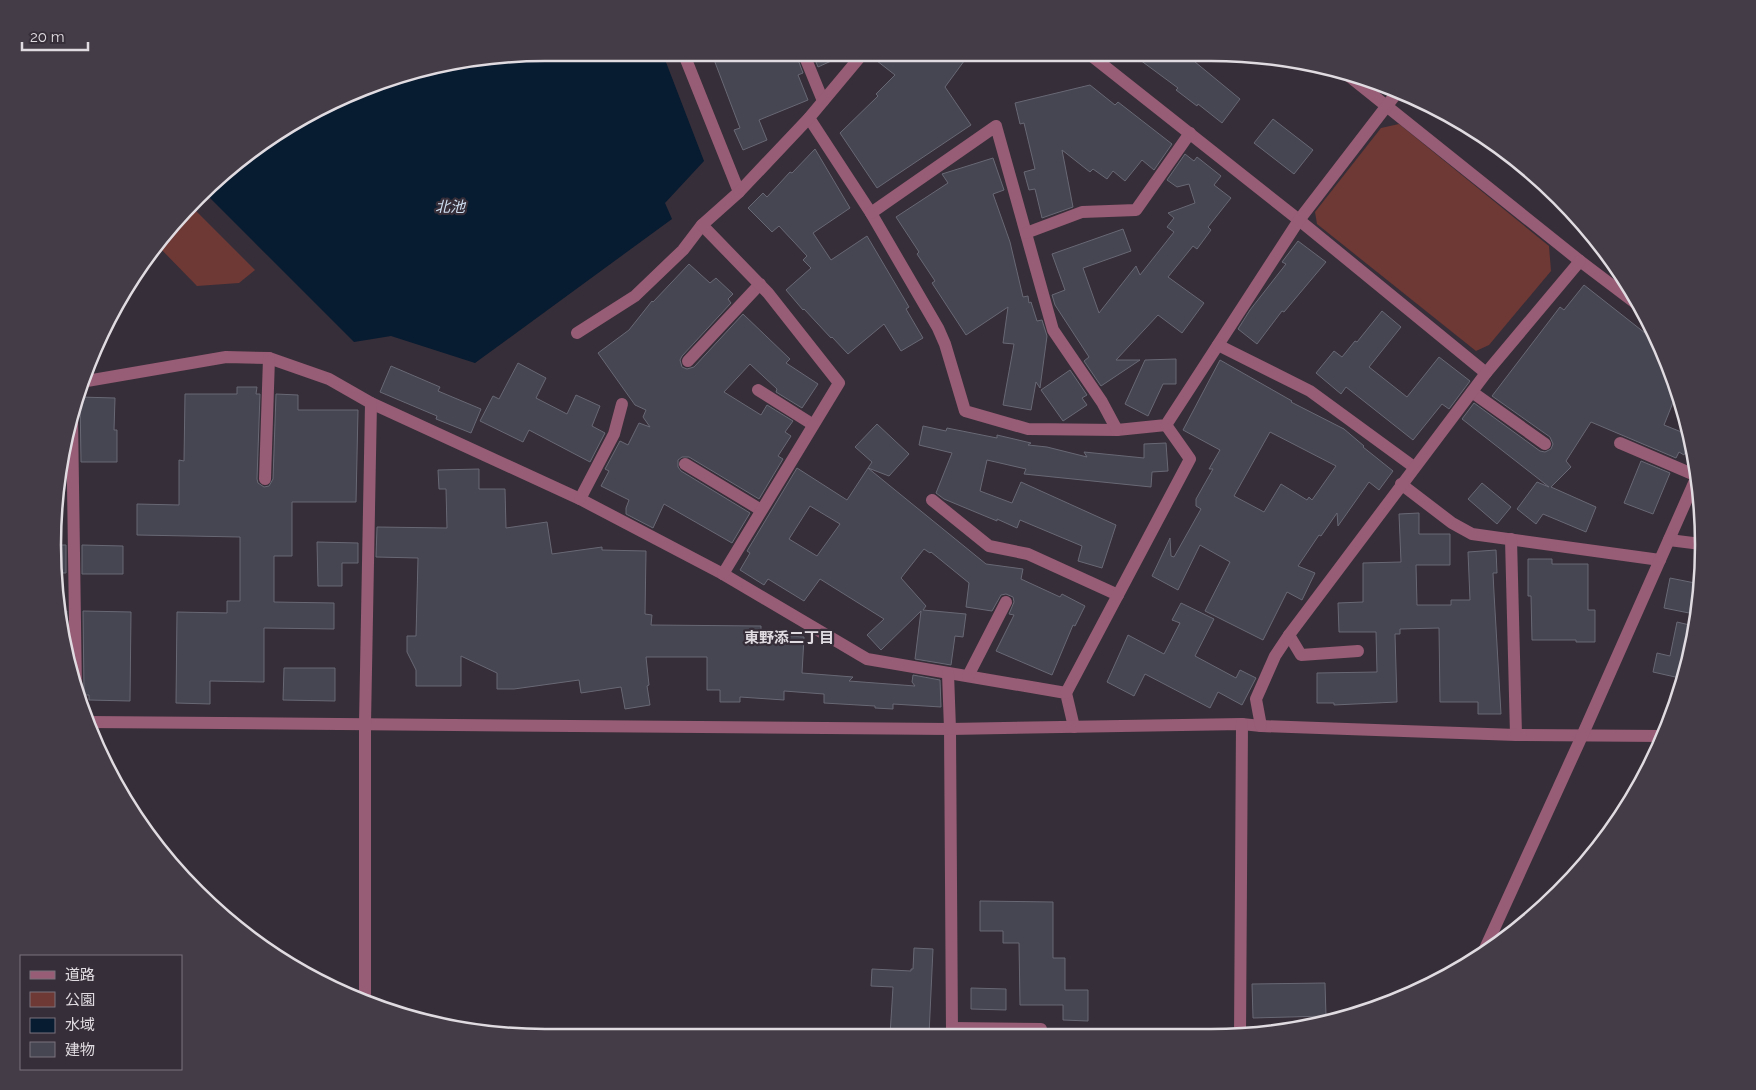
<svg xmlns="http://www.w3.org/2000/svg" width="1756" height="1090" viewBox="0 0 1756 1090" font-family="Raleway,'Noto Sans JP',sans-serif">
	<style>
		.green { fill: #6e3835 }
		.water { fill: #071b31 }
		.building { fill: #464652; stroke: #686875; fill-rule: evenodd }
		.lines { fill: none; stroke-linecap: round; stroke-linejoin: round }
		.minor { stroke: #975c76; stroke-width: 12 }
		.labels { text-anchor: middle; stroke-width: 4.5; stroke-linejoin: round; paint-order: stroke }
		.water-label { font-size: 15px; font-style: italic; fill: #cdddf0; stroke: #362e38 }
		.neighbourhood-label { font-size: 15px; font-weight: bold; fill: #e0dbe1; stroke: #362e38 }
		.rim { fill: none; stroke: #e0dbe1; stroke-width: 2.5 }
	</style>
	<rect width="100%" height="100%" fill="#362e38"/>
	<g class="green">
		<path d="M 1399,124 L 1549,246 L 1551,271 L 1489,345 L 1476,351 L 1317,224 L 1315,212 L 1381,128 Z"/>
		<path d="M 190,205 L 255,270 L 239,283 L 197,286 L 157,245 Z"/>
	</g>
	<path class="water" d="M 480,57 L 664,57 L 704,161 L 665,203 L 672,219 L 475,363 L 391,336 L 354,342 L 203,191 L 245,154 L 327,103 L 387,79 Z"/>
	<g class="building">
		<path d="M 713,57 L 797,57 L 803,73 L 798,75 L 808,100 L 759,120 L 767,140 L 743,150 L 734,130 L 740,128 Z"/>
		<path d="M 814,57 L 840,57 L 818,67 Z"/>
		<path d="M 872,57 L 967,57 L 945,87 L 971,125 L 877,188 L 840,133 L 878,96 L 876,94 L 895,75 Z"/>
		<path d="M 1136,57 L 1189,57 L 1240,99 L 1222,123 L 1198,104 L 1197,106 L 1176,90 L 1178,88 Z"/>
		<path d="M 1090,85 L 1115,105 L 1118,102 L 1172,144 L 1154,170 L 1142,160 L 1125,181 L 1113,171 L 1107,179 L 1093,169 L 1090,172 L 1062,150 L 1073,207 L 1042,218 L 1035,189 L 1029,190 L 1024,172 L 1035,169 L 1024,123 L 1020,124 L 1015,103 Z"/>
		<path d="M 1273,119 L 1313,150 L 1294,174 L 1254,143 Z"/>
		<path d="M 815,149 L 850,208 L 813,233 L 831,260 L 867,236 L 909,307 L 906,309 L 923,338 L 901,351 L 884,324 L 848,354 L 832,337 L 831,338 L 804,309 L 803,310 L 786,290 L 811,268 L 803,260 L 807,256 L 779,226 L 772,232 L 748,208 L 763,193 L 767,197 L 790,172 L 792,173 Z"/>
		<path d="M 1185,154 L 1194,161 L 1197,157 L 1221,176 L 1214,185 L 1231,198 L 1208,227 L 1211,230 L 1197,249 L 1193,246 L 1168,277 L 1204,303 L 1182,333 L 1158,315 L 1116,360 L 1140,360 L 1101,386 L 1084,361 L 1089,357 L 1055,305 L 1052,295 L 1065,290 L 1052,254 L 1123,229 L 1131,251 L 1083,268 L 1099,313 L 1136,266 L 1140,275 L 1174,232 L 1167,227 L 1174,218 L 1168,213 L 1195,203 L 1189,184 L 1177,187 L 1167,180 Z"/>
		<path d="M 993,158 L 1004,190 L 993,194 L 1010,242 L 1023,297 L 1028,296 L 1029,303 L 1031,302 L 1037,321 L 1042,320 L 1047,336 L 1040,388 L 1036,382 L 1031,410 L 1003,405 L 1014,344 L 1003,343 L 1008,307 L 966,335 L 932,283 L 935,281 L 917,254 L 919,252 L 896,217 L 948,183 L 942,174 Z"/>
		<path d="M 1298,241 L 1326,262 L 1284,312 L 1282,311 L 1257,344 L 1238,329 L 1250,310 L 1286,264 L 1282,262 Z"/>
		<path d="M 689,264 L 710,283 L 716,278 L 733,294 L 728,299 L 731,303 L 682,356 L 680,360 L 682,367 L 687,369 L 694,367 L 743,314 L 790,359 L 786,363 L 818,384 L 802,408 L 776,392 L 777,389 L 750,364 L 724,392 L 761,415 L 767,405 L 793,421 L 785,432 L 791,436 L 778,456 L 783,459 L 759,499 L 689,457 L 682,457 L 678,460 L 678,467 L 681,471 L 750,513 L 732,543 L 664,504 L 653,528 L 626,514 L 626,508 L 629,500 L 601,486 L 609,471 L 605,469 L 620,441 L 628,445 L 639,423 L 650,427 L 643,417 L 646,410 L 635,405 L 598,353 L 629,330 L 652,301 L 653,302 Z"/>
		<path d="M 1584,285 L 1645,333 L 1655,338 L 1678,390 L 1664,425 L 1689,435 L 1690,441 L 1684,455 L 1679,452 L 1676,458 L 1591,422 L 1566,461 L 1571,467 L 1551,487 L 1596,507 L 1586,532 L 1543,514 L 1536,524 L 1517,509 L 1537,482 L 1549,487 L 1462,419 L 1474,403 L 1540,451 L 1545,452 L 1551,449 L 1553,444 L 1550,437 L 1492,396 L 1560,307 L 1564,310 Z"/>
		<path d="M 1382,311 L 1401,327 L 1369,367 L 1407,397 L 1439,357 L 1470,381 L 1449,409 L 1442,404 L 1413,440 L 1346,387 L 1341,394 L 1316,373 L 1334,351 L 1342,357 L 1355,341 L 1357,342 Z"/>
		<path d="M 1176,359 L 1176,384 L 1163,384 L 1148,416 L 1125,404 L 1145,360 Z"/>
		<path d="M 1220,360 L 1292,401 L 1291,402 L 1344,429 L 1364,446 L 1363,447 L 1393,471 L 1379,490 L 1369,482 L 1338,526 L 1337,513 L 1321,536 L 1319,535 L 1298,566 L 1315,573 L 1302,600 L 1287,592 L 1263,640 L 1205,611 L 1230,562 L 1200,545 L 1178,590 L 1152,576 L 1170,538 L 1171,556 L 1174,557 L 1201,509 L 1196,506 L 1196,499 L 1213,469 L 1209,469 L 1220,450 L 1183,430 ZM 1270,432 L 1336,466 L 1312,500 L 1309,497 L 1307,500 L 1281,484 L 1264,512 L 1234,496 Z"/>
		<path d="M 518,363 L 546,378 L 536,398 L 567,414 L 576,395 L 600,406 L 592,426 L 605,433 L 590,462 L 529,430 L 523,442 L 480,421 L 493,396 L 499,399 Z"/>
		<path d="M 391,366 L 440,387 L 438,391 L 481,409 L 471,433 L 436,419 L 437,416 L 380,392 Z"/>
		<path d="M 1070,370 L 1087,395 L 1082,398 L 1087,405 L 1063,421 L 1041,390 Z"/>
		<path d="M 237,387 L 257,387 L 256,394 L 260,394 L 257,479 L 258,483 L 264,487 L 269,486 L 273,479 L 276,394 L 298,395 L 298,410 L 358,410 L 356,502 L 292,502 L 292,556 L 274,556 L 274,602 L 334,603 L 334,629 L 264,628 L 264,682 L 210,681 L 210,704 L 176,703 L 177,612 L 227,613 L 227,601 L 240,601 L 240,537 L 137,535 L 137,504 L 179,505 L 179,460 L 184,461 L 185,394 L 237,394 Z"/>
		<path d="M 80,397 L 115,398 L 114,430 L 117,430 L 117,462 L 81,462 Z"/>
		<path d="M 877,424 L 909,454 L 889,476 L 868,468 L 872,462 L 855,447 Z"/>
		<path d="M 923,426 L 946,431 L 947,428 L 997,438 L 997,435 L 1031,443 L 1028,445 L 1047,447 L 1087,457 L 1084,452 L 1144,458 L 1144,444 L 1166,443 L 1168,471 L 1152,472 L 1151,487 L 1024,474 L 1026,469 L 987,460 L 980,491 L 1012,503 L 1021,482 L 1116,525 L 1102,568 L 1078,561 L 1082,546 L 1020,520 L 1017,528 L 997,519 L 997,521 L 944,499 L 936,493 L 952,453 L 919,445 Z"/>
		<path d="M 1641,461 L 1670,473 L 1653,514 L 1624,503 Z"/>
		<path d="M 797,468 L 847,500 L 868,468 L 986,564 L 1023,569 L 1021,579 L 1060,597 L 1062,594 L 1085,606 L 1075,626 L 1073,625 L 1052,675 L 996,651 L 1014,615 L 1009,614 L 1014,602 L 1013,597 L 1006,594 L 1001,595 L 992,611 L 966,607 L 969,583 L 931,552 L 930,553 L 924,549 L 901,578 L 926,606 L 923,610 L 966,614 L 963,637 L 955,636 L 951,665 L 915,659 L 921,611 L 881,650 L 867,635 L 884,619 L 820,579 L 804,601 L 768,579 L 764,585 L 740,570 L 750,553 L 747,551 ZM 810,506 L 840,524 L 817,556 L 789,539 Z"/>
		<path d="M 479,469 L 479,489 L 505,489 L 506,528 L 547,522 L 552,554 L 602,547 L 602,550 L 646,551 L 645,614 L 652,615 L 651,625 L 761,626 L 761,634 L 804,637 L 802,673 L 853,677 L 849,681 L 915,686 L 912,682 L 913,675 L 940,680 L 941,707 L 893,704 L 893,709 L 875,708 L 875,706 L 824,703 L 824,694 L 784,691 L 784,700 L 740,697 L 740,702 L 720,702 L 720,690 L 707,690 L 707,657 L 646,657 L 649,685 L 647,686 L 650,705 L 625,709 L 621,687 L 581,693 L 579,680 L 514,689 L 497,689 L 497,673 L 461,656 L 461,686 L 416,686 L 416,670 L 407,652 L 407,636 L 416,636 L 418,558 L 376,557 L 377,527 L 447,528 L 446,489 L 439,489 L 438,470 Z"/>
		<path d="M 1482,483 L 1511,507 L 1497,524 L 1468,499 Z"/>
		<path d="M 1419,513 L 1419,534 L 1450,534 L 1450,565 L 1416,565 L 1417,605 L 1451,605 L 1451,600 L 1470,600 L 1468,552 L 1496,550 L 1497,573 L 1493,573 L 1494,593 L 1501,714 L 1478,714 L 1478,702 L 1440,702 L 1439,628 L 1400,629 L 1400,634 L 1395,634 L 1397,702 L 1334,705 L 1334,703 L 1317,703 L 1317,673 L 1377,672 L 1376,632 L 1339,632 L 1338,603 L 1363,602 L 1363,563 L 1401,562 L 1399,514 Z"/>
		<path d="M 317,542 L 358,543 L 358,563 L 342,563 L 342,586 L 318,586 Z"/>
		<path d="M 53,545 L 66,545 L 66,573 L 54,573 Z"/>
		<path d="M 82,545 L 123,546 L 123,574 L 82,574 Z"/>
		<path d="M 1528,559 L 1552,559 L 1552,564 L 1588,564 L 1588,610 L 1595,610 L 1595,642 L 1576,642 L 1576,640 L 1532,640 L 1531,596 L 1528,596 Z"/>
		<path d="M 1670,578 L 1695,583 L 1689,613 L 1664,608 Z"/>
		<path d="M 1181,603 L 1214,619 L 1195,656 L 1236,678 L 1240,670 L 1256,678 L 1242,705 L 1218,692 L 1210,708 L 1145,674 L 1134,696 L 1107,682 L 1128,635 L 1164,654 L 1180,623 L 1172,620 Z"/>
		<path d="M 57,610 L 67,611 L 67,655 L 64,641 Z"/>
		<path d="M 83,611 L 131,612 L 130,701 L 89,700 L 89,695 L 83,695 L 84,691 Z"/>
		<path d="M 1677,622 L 1694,626 L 1684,679 L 1653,672 L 1657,653 L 1670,656 Z"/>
		<path d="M 284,668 L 335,668 L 335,701 L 283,700 Z"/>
		<path d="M 980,901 L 1053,902 L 1053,958 L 1065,958 L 1065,990 L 1088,990 L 1088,1021 L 1063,1020 L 1063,1005 L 1020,1005 L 1019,943 L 1003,943 L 1003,931 L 980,931 Z"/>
		<path d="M 914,948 L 933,949 L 929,1035 L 890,1035 L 893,987 L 871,986 L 872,969 L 911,971 L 911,969 L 913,969 Z"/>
		<path d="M 1325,983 L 1326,1016 L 1253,1018 L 1252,984 Z"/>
		<path d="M 971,988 L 1006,989 L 1006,1010 L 971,1009 Z"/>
	</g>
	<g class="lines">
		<g class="minor">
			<path d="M 685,57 L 739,192"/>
			<path d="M 805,57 L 823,101"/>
			<path d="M 1093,57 L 1299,220 L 1486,373"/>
			<path d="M 1349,76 L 1580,261 L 1642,308"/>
			<path d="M 809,118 L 871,213 L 938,328 L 945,344 L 965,411 L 1028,429 L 1117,430 L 1166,425 L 1299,220 L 1399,90"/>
			<path d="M 871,213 L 996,126 L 1053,330 L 1102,402 L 1117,430"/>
			<path d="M 1026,233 L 1082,212 L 1136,210 L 1190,133"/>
			<path d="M 577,333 L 635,296 L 683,250 L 702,225"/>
			<path d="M 1218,345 L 1310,391 L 1414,467"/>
			<path d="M 688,361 L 760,284"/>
			<path d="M 81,382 L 226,357 L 269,358 L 329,379 L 371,403 L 580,499 L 723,574 L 867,659 L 1066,693 L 1074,727"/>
			<path d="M 758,390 L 812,424"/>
			<path d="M 1472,392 L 1545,444"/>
			<path d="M 72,416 L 76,691"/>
			<path d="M 1620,443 L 1697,476"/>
			<path d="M 685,464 L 761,510"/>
			<path d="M 265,479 L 269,358"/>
			<path d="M 1401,484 L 1452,523 L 1472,534 L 1660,560"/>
			<path d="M 580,499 L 614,434 L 622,404"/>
			<path d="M 932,500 L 989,546 L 1028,554 L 1118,595"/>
			<path d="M 1511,539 L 1516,735"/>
			<path d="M 1669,540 L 1701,544"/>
			<path d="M 723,574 L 839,383 L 768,293 L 702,225 L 739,192 L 809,118 L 860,57"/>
			<path d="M 1289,635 L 1301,655 L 1358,651"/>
			<path d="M 948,673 L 950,729 L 952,1035"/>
			<path d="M 968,676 L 1006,602"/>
			<path d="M 1066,693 L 1190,459 L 1166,425"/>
			<path d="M 88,722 L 950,729 L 1242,724 L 1261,726 L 1516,735 L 1663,736"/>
			<path d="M 1261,726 L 1256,699 L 1275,656 L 1289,635 L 1486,373 L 1580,261"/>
			<path d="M 1483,953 L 1582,736 L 1698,474"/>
			<path d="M 365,1002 L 365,723 L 371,403"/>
			<path d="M 952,1028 L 1041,1029"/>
			<path d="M 1240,1036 L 1242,724"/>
		</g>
	</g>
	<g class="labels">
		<g class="water-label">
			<text x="450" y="212">北池</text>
		</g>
		<g class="neighbourhood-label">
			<text x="789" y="643">東野添二丁目</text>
		</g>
	</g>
	<path d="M0 0H1756V1090H0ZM545 61H1211A484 484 0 0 1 1695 545V545A484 484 0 0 1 1211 1029H545A484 484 0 0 1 61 545V545A484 484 0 0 1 545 61Z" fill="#443c46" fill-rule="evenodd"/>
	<path class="rim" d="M545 61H1211A484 484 0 0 1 1695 545V545A484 484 0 0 1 1211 1029H545A484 484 0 0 1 61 545V545A484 484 0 0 1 545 61Z"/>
	<rect x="20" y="955" width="162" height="115" fill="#362e38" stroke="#7a737c"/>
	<rect x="30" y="971" width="25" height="8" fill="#975c76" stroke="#7a737c"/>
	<text x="65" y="980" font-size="15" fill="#e0dbe1">道路</text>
	<rect x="30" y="992" width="25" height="15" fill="#6e3835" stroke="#7a737c"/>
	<text x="65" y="1005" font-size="15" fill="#e0dbe1">公園</text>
	<rect x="30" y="1018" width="25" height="15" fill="#071b31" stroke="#7a737c"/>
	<text x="65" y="1030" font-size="15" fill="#e0dbe1">水域</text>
	<rect x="30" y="1042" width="25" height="15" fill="#464652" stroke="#7a737c"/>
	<text x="65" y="1055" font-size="15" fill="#e0dbe1">建物</text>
	<path d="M22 42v8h66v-8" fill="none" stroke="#e0dbe1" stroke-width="2.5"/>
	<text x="30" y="42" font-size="15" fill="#e0dbe1" stroke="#362e38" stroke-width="4" paint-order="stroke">20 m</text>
</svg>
